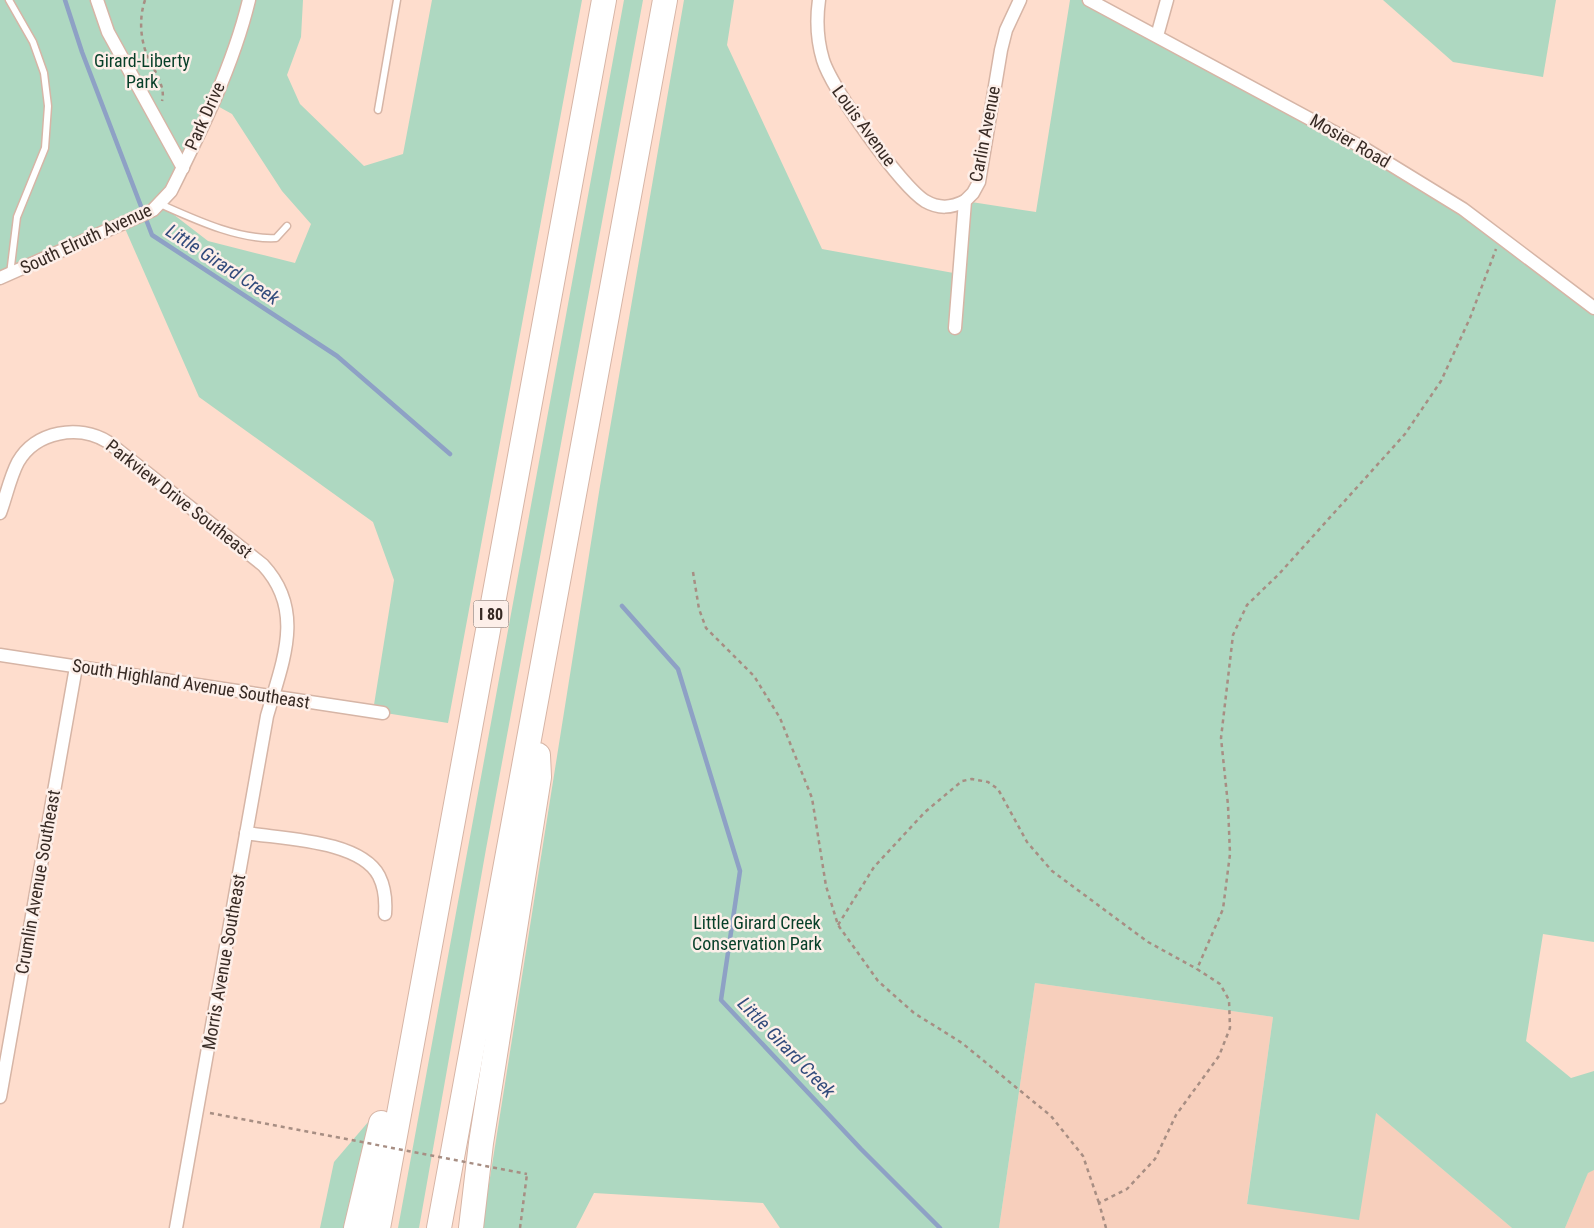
<svg xmlns="http://www.w3.org/2000/svg" width="1594" height="1228" viewBox="0 0 1594 1228" font-family="'Roboto Condensed',sans-serif">
	<style>
		.built { fill: #f7cfbc }
		.green { fill: #aed8c1; fill-rule: evenodd }
		.lines { fill: none; stroke-linecap: round; stroke-linejoin: round }
		.stream { stroke: #8ea1c5; stroke-width: 4.5 }
		.lane-casing { stroke: #d6b5a6; stroke-width: 9 }
		.street-casing { stroke: #d6b5a6; stroke-width: 15 }
		.highway-casing { stroke: #d6b5a6; stroke-width: 26 }
		.path { stroke: #a78e83; stroke-width: 2.5; stroke-dasharray: 4 4; stroke-linecap: butt }
		.lane { stroke: #fff; stroke-width: 6 }
		.street { stroke: #fff; stroke-width: 12 }
		.highway { stroke: #fff; stroke-width: 24 }
		.path-bridge { stroke: #a78e83; stroke-width: 2.5; stroke-dasharray: 4 4; stroke-linecap: butt }
		.labels { text-anchor: middle; stroke-width: 5; stroke-linejoin: round; paint-order: stroke }
		.shield { fill: #fdefe9; stroke: #72655f; stroke-width: 1 }
		.shield-label { font-size: 16px; font-weight: bold; fill: #372a24 }
		.park-label { font-size: 18px; fill: #063f28; stroke: #fdefe9 }
		.street-label { font-size: 18px; fill: #372a24; stroke: #fdefe9 }
		.water-label { font-size: 19px; font-style: italic; fill: #324b7c; stroke: #fdefe9 }
	</style>
	<rect width="100%" height="100%" fill="#feddcd"/>
	<g class="built">
		<path d="M 1035,983 L 1273,1017 L 1247,1203 L 1375,1112 L 1512,1228 L 999,1228 Z"/>
		<path d="M 1594,1170 L 1594,1228 L 1565,1228 L 1588,1172 Z"/>
	</g>
	<g class="green">
		<path d="M 0,0 L 303,0 L 301,37 L 287,75 L 300,104 L 364,166 L 403,154 L 432,0 L 582,0 L 448,723 L 373,711 L 394,580 L 373,522 L 199,397 L 123,224 L 0,278 ZM 212,103 L 232,114 L 282,191 L 311,224 L 295,263 L 208,241 L 160,204 Z"/>
		<path d="M 624,0 L 643,0 L 486,849 L 419,1228 L 398,1228 Z"/>
		<path d="M 684,0 L 734,0 L 727,45 L 822,249 L 959,274 L 965,201 L 1036,212 L 1070,0 L 1089,0 L 1463,209 L 1594,308 L 1594,942 L 1543,934 L 1526,1041 L 1571,1078 L 1594,1071 L 1594,1170 L 1588,1173 L 1565,1228 L 1512,1228 L 1376,1113 L 1359,1220 L 1247,1204 L 1273,1017 L 1035,983 L 999,1228 L 780,1228 L 763,1203 L 594,1193 L 576,1228 L 482,1228 L 600,486 Z"/>
		<path d="M 1383,0 L 1556,0 L 1543,77 L 1453,62 Z"/>
		<path d="M 369,1121 L 360,1172 L 347,1228 L 320,1228 L 334,1162 Z"/>
	</g>
	<g class="lines">
		<g class="stream">
			<path d="M 65,0 L 82,52 L 152,235 L 337,356 L 450,454"/>
			<path d="M 622,606 L 678,669 L 740,871 L 721,1000 L 861,1149 L 940,1228"/>
		</g>
		<g class="lane-casing">
			<g id="lane">
				<path d="M 9,0 L 33,42 L 44,73 L 48,106 L 45,148 L 17,217 L 10,274"/>
				<path d="M 378,110 L 397,0"/>
				<path d="M 160,204 C 194,219 238,240 276,238 L 287,226"/>
			</g>
		</g>
		<g class="street-casing">
			<g id="street">
				<path d="M 97,0 L 108,32 L 183,168"/>
				<path d="M 819,0 C 816,21 817,40 823,60 C 832,89 900,185 925,201 C 939,209 951,208 965,201"/>
				<path d="M 1089,0 L 1362,147 L 1463,209 L 1594,308"/>
				<path d="M 1157,36 L 1167,0"/>
				<path d="M 0,278 L 153,210 L 171,191 C 201,131 233,66 249,0"/>
				<path d="M 955,328 L 965,201 L 973,193 L 979,182 L 1001,50 L 1006,30 L 1020,0"/>
				<path d="M 0,513 C 6,497 10,477 18,462 C 36,431 79,424 108,442 L 263,565 C 306,611 282,663 267,716 L 176,1228"/>
				<path d="M 0,655 L 383,713"/>
				<path d="M 246,833 C 282,839 360,840 379,876 C 385,888 386,901 385,914"/>
				<path d="M 0,1097 L 76,667"/>
			</g>
		</g>
		<g class="highway-casing">
			<g id="highway">
				<path d="M 356,1228 L 381,1123"/>
				<path d="M 378,1228 L 604,0"/>
				<path d="M 439,1228 L 665,0"/>
				<path d="M 471,1228 L 481,1143 L 539,777 L 538,755"/>
			</g>
		</g>
		<g class="path">
			<path d="M 145,0 C 140,15 140,31 144,46 C 148,63 167,84 162,101"/>
			<path d="M 693,572 L 699,609 L 706,628 L 754,676 L 780,718 L 812,798 L 826,886 L 838,925 L 878,981 L 914,1013 L 962,1043 L 1051,1116 L 1083,1156 L 1099,1203"/>
			<path d="M 838,925 L 874,867 L 925,812 L 962,781 L 972,779 L 988,782 L 998,789 L 1027,842 L 1052,871 L 1148,942 L 1197,969"/>
			<path d="M 210,1113 L 336,1137"/>
			<path d="M 520,1228 L 527,1174"/>
			<path d="M 1106,1228 L 1099,1203 L 1127,1189 L 1155,1159 L 1176,1115 L 1219,1056 L 1230,1028 L 1229,1000 L 1220,984 L 1197,969 L 1223,909 L 1230,854 L 1228,805 L 1221,738 L 1233,635 L 1247,605 L 1279,574 L 1405,434 L 1441,381 L 1470,318 L 1496,249"/>
		</g>
		<use href="#lane" class="lane"/>
		<use href="#street" class="street"/>
		<use href="#highway" class="highway"/>
		<path class="path-bridge" d="M 336,1137 L 527,1174"/>
	</g>
	<g class="labels">
		<rect class="shield" x="473.5" y="600.5" width="35" height="27" rx="4"/>
		<g class="shield-label">
			<text x="491" y="620">I 80</text>
		</g>
		<g class="park-label">
			<text x="142" y="67">Girard-Liberty<tspan x="142" dy="21">Park</tspan></text>
			<text x="757" y="929">Little Girard Creek<tspan x="757" dy="21">Conservation Park</tspan></text>
		</g>
		<g class="street-label">
			<text transform="translate(205 116) rotate(-66)" y="6">Park Drive</text>
			<text transform="translate(864 126) rotate(54)" y="6">Louis Avenue</text>
			<text transform="translate(985 134) rotate(-79)" y="6">Carlin Avenue</text>
			<text transform="translate(1350 141) rotate(30)" y="6">Mosier Road</text>
			<text transform="translate(86 239) rotate(-25)" y="6">South Elruth Avenue</text>
			<text transform="translate(179 499) rotate(38)" y="6">Parkview Drive Southeast</text>
			<text transform="translate(191 684) rotate(9)" y="6">South Highland Avenue Southeast</text>
			<text transform="translate(38 882) rotate(-80)" y="6">Crumlin Avenue Southeast</text>
			<text transform="translate(224 962) rotate(-80)" y="6">Morris Avenue Southeast</text>
		</g>
		<g class="water-label">
			<text transform="translate(223 264) rotate(33)" y="7">Little Girard Creek</text>
			<text transform="translate(787 1047) rotate(46)" y="7">Little Girard Creek</text>
		</g>
	</g>
</svg>
